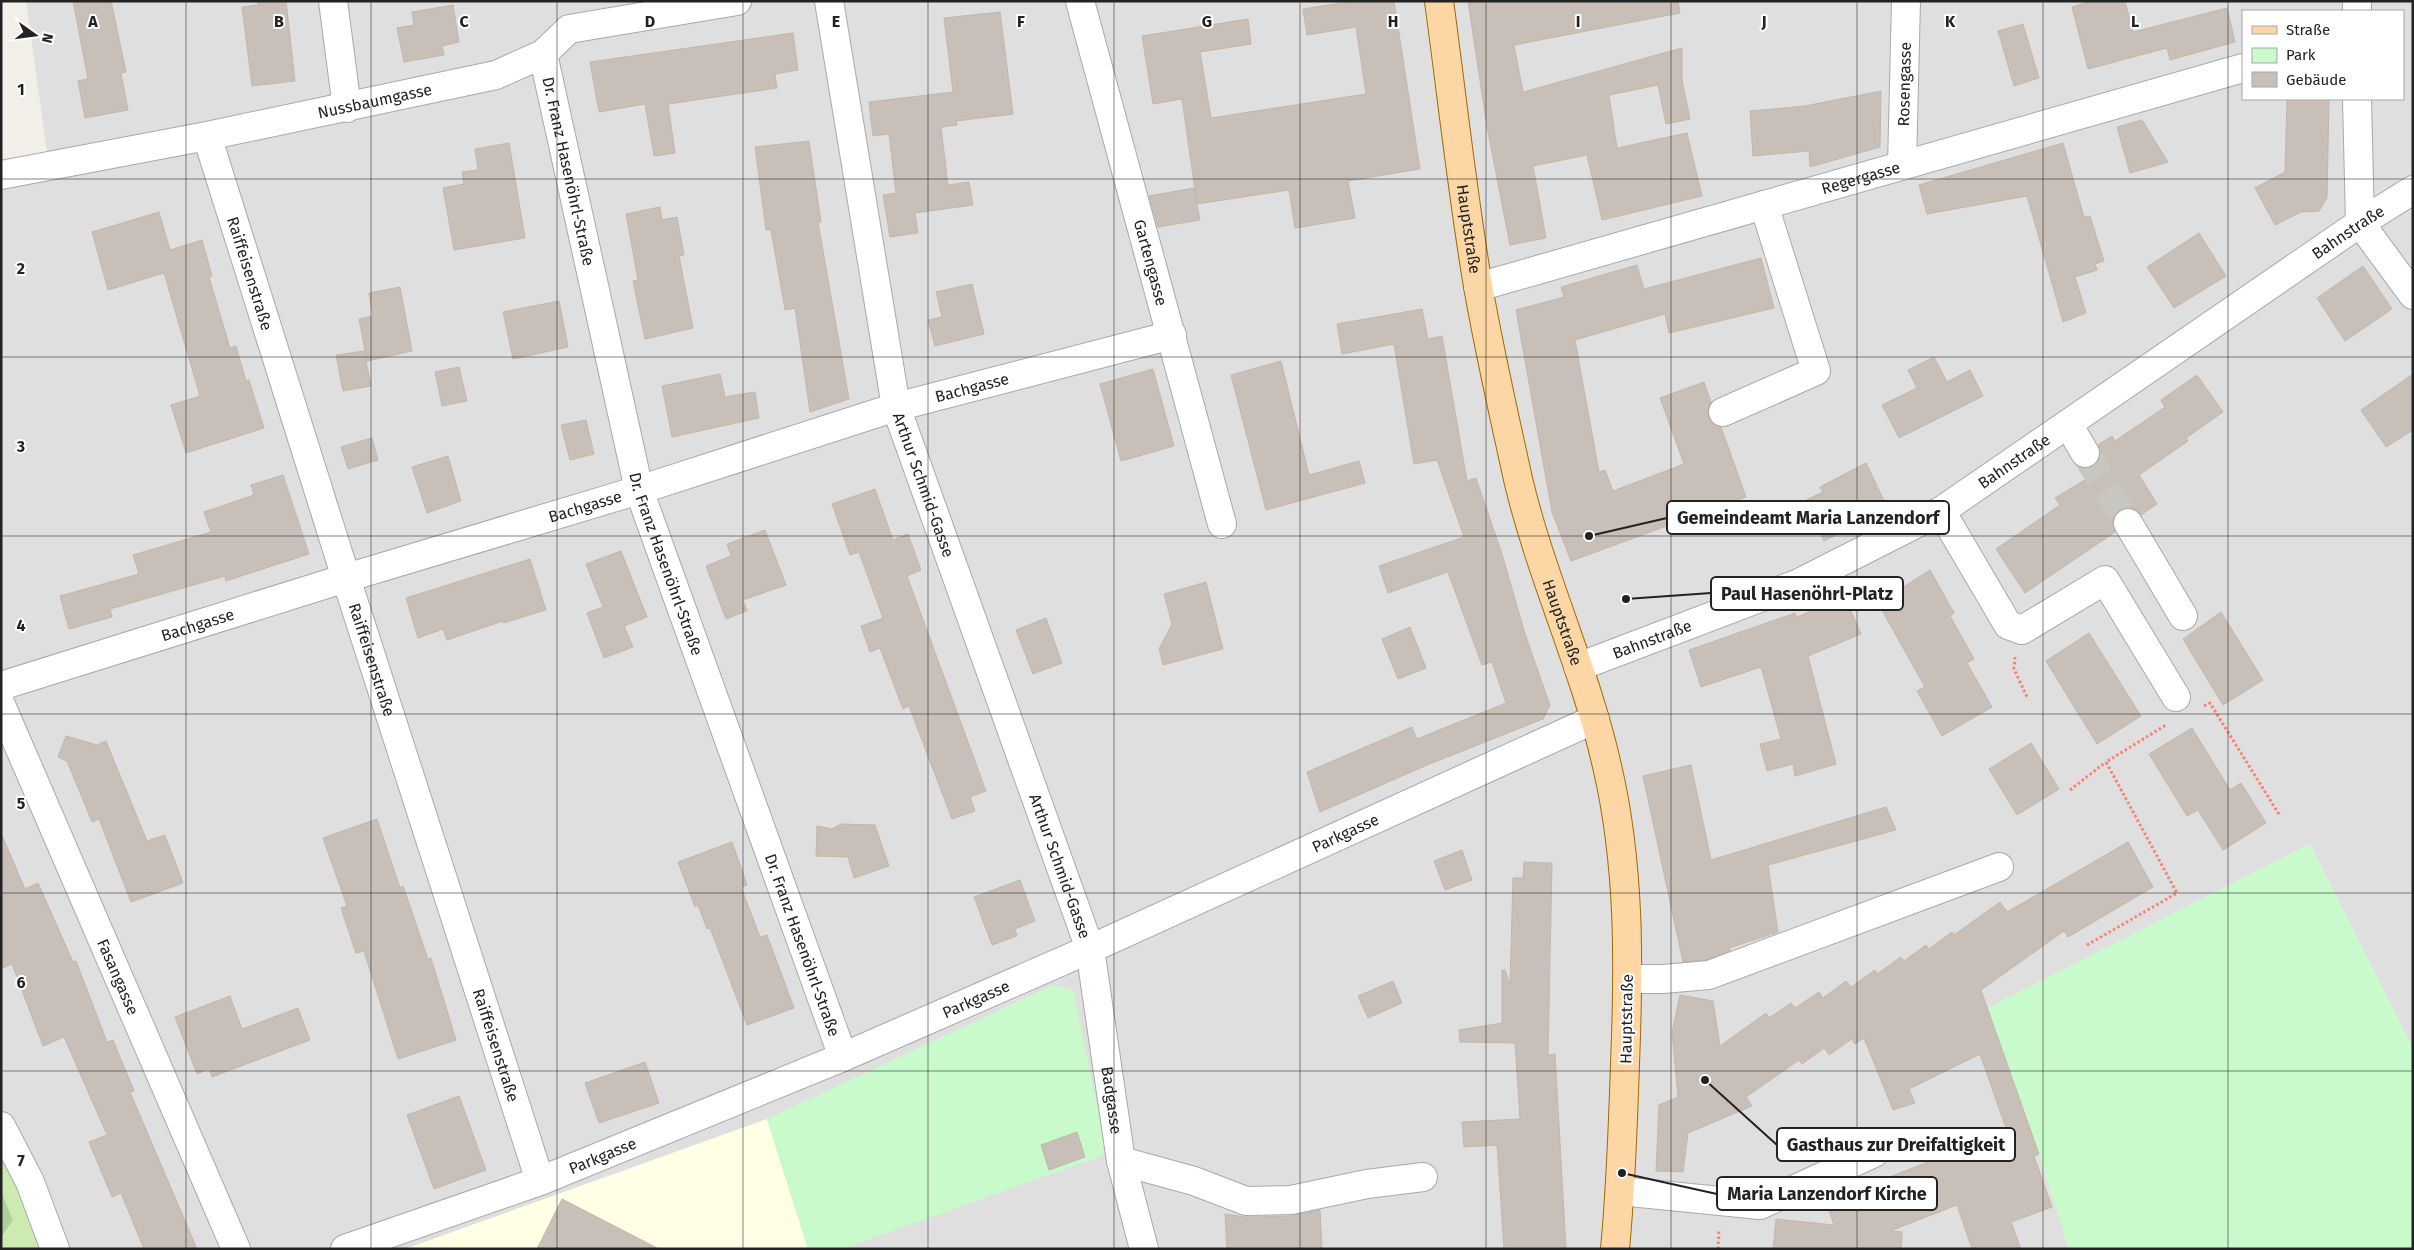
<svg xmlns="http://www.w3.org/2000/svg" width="2414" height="1250" viewBox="0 0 2414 1250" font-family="'Fira Sans',sans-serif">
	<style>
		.residential { fill: #e0dfdf; fill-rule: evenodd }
		.education { fill: #ffffe5 }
		.grass { fill: #cdebb0 }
		.forest { fill: #add19e }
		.park { fill: #c8facc }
		.building { fill: #c7bfb8; stroke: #c4b6ab }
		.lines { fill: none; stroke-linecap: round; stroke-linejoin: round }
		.minor-tunnel { stroke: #c8c6c1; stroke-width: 28; stroke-dasharray: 28 14; stroke-linecap: butt }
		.minor-casing { stroke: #a9a9a9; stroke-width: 30 }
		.major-casing { stroke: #a06b00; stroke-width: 30 }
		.path { stroke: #fa8072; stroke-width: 3; stroke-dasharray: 2.5 2.5; stroke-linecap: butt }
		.minor { stroke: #fff; stroke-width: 28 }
		.major { stroke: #fcd6a4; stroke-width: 28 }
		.grid { fill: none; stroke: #222; stroke-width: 1; stroke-opacity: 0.55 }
		.labels { text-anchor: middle; stroke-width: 4; stroke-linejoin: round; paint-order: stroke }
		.street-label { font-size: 16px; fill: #222; stroke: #fff }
		.grid-label { font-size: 16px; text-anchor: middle; font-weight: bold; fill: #222; stroke: #fff; stroke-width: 4; stroke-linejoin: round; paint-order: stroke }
		.leader { fill: none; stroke: #222; stroke-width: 2 }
		.callout-dot { fill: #222; stroke: #fff; stroke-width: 2 }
		.callout { fill: #fff; stroke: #222; stroke-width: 2 }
		.callout-label { font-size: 18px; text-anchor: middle; font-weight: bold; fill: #222 }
	</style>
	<rect width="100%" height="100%" fill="#f2efe9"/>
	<path class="residential" d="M 26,1 L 2413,1 L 2413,1049 L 2310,844 L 1988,1008 L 2039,1154 L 2069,1249 L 48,1249 L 1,1137 L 1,161 L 47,152 ZM 2243,11 L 2403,11 L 2403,99 L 2243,99 Z"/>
	<path class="education" d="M 767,1119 L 808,1249 L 405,1249 Z"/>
	<path class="grass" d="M 1,1137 L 48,1249 L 3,1249 L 2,1238 L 13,1220 L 1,1191 Z"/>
	<path class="forest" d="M 1,1191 L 13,1220 L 1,1238 Z"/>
	<g class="park">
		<path d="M 2310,844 L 2413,1049 L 2413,1249 L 2069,1249 L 2039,1154 L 1987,1008 Z"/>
		<path d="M 1053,985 L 1073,990 L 1107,1154 L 842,1249 L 808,1249 L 767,1119 Z"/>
	</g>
	<g class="building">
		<path d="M 73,1 L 111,1 L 126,72 L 121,73 L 128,110 L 85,118 L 78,81 L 88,79 Z"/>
		<path d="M 257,1 L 286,1 L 295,81 L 252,86 L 242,7 L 258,5 Z"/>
		<path d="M 1353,1 L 1394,1 L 1420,169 L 1348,181 L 1355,218 L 1295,228 L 1289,190 L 1197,204 L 1182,99 L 1153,104 L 1142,36 L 1248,19 L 1251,44 L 1200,52 L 1211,118 L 1366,94 L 1356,27 L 1307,35 L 1303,9 Z"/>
		<path d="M 1468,1 L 1678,1 L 1680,13 L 1514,45 L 1523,92 L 1682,48 L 1682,80 L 1690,119 L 1666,124 L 1658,85 L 1609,95 L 1617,148 L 1687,133 L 1702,196 L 1602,220 L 1587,155 L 1533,166 L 1546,238 L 1510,245 L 1487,127 Z"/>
		<path d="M 2092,1 L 2125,1 L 2133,32 L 2227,8 L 2235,42 L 2170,60 L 2167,48 L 2088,69 L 2072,7 Z"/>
		<path d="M 453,5 L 459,42 L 442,46 L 444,55 L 404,62 L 397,28 L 414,25 L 412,12 Z"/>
		<path d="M 1000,12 L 1013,114 L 956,121 L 957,125 L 941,127 L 948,185 L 969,182 L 973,205 L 915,213 L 918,233 L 890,237 L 883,195 L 896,193 L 889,134 L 873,136 L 869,102 L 953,92 L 944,18 Z"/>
		<path d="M 2023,24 L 2039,78 L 2014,86 L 1998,31 Z"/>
		<path d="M 793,33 L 798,70 L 775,74 L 777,88 L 668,104 L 675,153 L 654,156 L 645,104 L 599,112 L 590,62 Z"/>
		<path d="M 1881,91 L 1880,147 L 1810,167 L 1809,151 L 1753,156 L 1750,111 L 1805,106 Z"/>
		<path d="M 2287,99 L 2329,99 L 2327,198 L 2319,211 L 2301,212 L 2275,225 L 2255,188 L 2285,172 Z"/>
		<path d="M 2142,120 L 2168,162 L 2130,173 L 2117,127 Z"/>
		<path d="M 809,141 L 821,222 L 818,222 L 849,399 L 810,412 L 795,308 L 785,310 L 771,230 L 766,230 L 755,147 Z"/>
		<path d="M 509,143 L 525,238 L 454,250 L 443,188 L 464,184 L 462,172 L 478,170 L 475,149 Z"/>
		<path d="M 2063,143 L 2084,217 L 2090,216 L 2104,261 L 2095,264 L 2097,270 L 2075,277 L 2086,313 L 2063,322 L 2027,196 L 1927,214 L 1919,185 Z"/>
		<path d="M 1194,188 L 1200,220 L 1158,227 L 1149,196 Z"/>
		<path d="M 660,207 L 662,220 L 677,217 L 684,255 L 679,256 L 693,328 L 645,339 L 633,281 L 638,280 L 626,214 Z"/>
		<path d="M 159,212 L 170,250 L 202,240 L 212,276 L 209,277 L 230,348 L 236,346 L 246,381 L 249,380 L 264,428 L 186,453 L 171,405 L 200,396 L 164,273 L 108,290 L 92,232 Z"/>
		<path d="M 2199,233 L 2226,276 L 2174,308 L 2147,267 Z"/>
		<path d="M 1761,258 L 1774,308 L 1669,333 L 1665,314 L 1575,340 L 1599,472 L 1605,470 L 1613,491 L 1684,464 L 1660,398 L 1704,382 L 1711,402 L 1708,410 L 1709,418 L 1713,424 L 1721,427 L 1746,497 L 1571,561 L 1552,512 L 1516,310 L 1564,297 L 1561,287 L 1637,265 L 1644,289 Z"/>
		<path d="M 2363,266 L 2392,309 L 2345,341 L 2317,298 Z"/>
		<path d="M 972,284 L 984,334 L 935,346 L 928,320 L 942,317 L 936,292 Z"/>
		<path d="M 400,287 L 412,351 L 367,361 L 359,319 L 373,316 L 369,293 Z"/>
		<path d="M 559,301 L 568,347 L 513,359 L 503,312 Z"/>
		<path d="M 1422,309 L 1428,339 L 1442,336 L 1467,481 L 1476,478 L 1502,554 L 1525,634 L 1550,705 L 1543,719 L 1427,765 L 1320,812 L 1307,772 L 1412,727 L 1417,739 L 1506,703 L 1492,662 L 1482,665 L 1448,572 L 1388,593 L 1379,566 L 1464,537 L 1437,460 L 1414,464 L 1394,344 L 1342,354 L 1337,324 Z"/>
		<path d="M 364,351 L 371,386 L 343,391 L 336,355 Z"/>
		<path d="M 1934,357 L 1947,382 L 1970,370 L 1983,396 L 1899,438 L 1882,405 L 1917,388 L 1908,370 Z"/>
		<path d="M 1281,361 L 1309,475 L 1359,461 L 1365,483 L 1266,510 L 1231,375 Z"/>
		<path d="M 459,367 L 467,401 L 442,406 L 435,372 Z"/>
		<path d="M 1153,369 L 1174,446 L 1121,461 L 1100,384 Z"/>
		<path d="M 720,374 L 725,397 L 755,392 L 759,418 L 672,437 L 662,386 Z"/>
		<path d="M 2413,374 L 2413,430 L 2386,447 L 2361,410 Z"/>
		<path d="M 2197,375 L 2223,412 L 2186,438 L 2188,441 L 2139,475 L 2157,504 L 2141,515 L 2136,510 L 2128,507 L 2120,510 L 2115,515 L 2112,523 L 2115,532 L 2025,593 L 1996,549 L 2060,505 L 2055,498 L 2088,478 L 2081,468 L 2092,467 L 2098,461 L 2101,452 L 2098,445 L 2112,436 L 2115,441 L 2165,407 L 2161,400 Z"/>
		<path d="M 586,420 L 594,454 L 570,460 L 561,425 Z"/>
		<path d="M 372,438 L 378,460 L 348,469 L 341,447 Z"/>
		<path d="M 448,456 L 461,501 L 427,513 L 412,467 Z"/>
		<path d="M 1866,463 L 1888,509 L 1824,541 L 1804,501 L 1823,492 L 1820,487 Z"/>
		<path d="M 283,475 L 309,554 L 226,581 L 225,576 L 110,609 L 112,617 L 69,629 L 60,596 L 139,574 L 133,555 L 211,532 L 204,512 L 254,495 L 251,485 Z"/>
		<path d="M 875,489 L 893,540 L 908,534 L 921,570 L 907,576 L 986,791 L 970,797 L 975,811 L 952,819 L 909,706 L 903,709 L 880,648 L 870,652 L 861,626 L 883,618 L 859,552 L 850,555 L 832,504 Z"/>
		<path d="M 765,530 L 786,585 L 743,600 L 747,611 L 726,619 L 706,566 L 731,556 L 727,544 Z"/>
		<path d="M 621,551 L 647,617 L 624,626 L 633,647 L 604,658 L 587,613 L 603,607 L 586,564 Z"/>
		<path d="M 530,559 L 546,610 L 503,623 L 503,621 L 447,640 L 443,629 L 418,638 L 406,598 Z"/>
		<path d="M 1930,570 L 1954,613 L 1950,616 L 1974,659 L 1967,663 L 1992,707 L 1942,736 L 1917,691 L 1925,687 L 1878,603 Z"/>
		<path d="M 1206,582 L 1223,649 L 1163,665 L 1159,649 L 1172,624 L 1164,594 Z"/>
		<path d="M 1845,597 L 1861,634 L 1808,656 L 1836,764 L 1795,776 L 1793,764 L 1767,771 L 1760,744 L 1781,739 L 1761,667 L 1701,687 L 1689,650 L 1795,613 L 1797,617 Z"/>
		<path d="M 2221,612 L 2263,680 L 2223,705 L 2183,639 Z"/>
		<path d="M 1046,618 L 1062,663 L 1033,674 L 1016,630 Z"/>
		<path d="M 1410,627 L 1426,668 L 1398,679 L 1382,639 Z"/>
		<path d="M 2089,633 L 2141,716 L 2097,744 L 2046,661 Z"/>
		<path d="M 2192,728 L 2230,790 L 2241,783 L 2266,823 L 2223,850 L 2198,810 L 2187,816 L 2149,754 Z"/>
		<path d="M 66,736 L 97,745 L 106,741 L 147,841 L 165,835 L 183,883 L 131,902 L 99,819 L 92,822 L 67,761 L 58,757 Z"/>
		<path d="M 2031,743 L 2059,789 L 2017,815 L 1989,769 Z"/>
		<path d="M 1691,765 L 1711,860 L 1886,807 L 1896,830 L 1768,865 L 1778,932 L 1729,948 L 1730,951 L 1706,960 L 1683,962 L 1643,776 Z"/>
		<path d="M 377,819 L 400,888 L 403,886 L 428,959 L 431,958 L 456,1040 L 398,1059 L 364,951 L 356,953 L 341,908 L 347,906 L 323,838 Z"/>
		<path d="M 841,824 L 875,825 L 889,866 L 854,878 L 848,857 L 816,856 L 817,826 L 832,829 Z"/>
		<path d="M 1,833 L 25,889 L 38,883 L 73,962 L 76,961 L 107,1042 L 113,1040 L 134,1091 L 130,1092 L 197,1249 L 144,1249 L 121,1193 L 112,1197 L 89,1142 L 107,1135 L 64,1037 L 43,1046 L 12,964 L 1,969 Z"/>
		<path d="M 732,842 L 747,885 L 741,887 L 760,937 L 767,935 L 794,1008 L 747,1025 L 710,928 L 707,929 L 698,905 L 695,907 L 678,862 Z"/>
		<path d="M 2128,842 L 2153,887 L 2068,937 L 2064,931 L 1981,990 L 2039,1154 L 2034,1156 L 2052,1207 L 2011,1222 L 2021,1249 L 1972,1249 L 1957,1205 L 1890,1231 L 1902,1232 L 1901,1249 L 1773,1249 L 1776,1219 L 1834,1225 L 1826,1202 L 2007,1131 L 1980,1054 L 1909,1089 L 1915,1103 L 1893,1110 L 1864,1038 L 1855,1044 L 1852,1039 L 1829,1055 L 1824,1048 L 1802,1064 L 1799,1060 L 1746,1097 L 1752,1106 L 1688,1133 L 1683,1172 L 1656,1171 L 1659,1105 L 1678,1097 L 1672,1032 L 1680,995 L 1713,1001 L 1720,1046 L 1766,1013 L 1769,1018 L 1791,1003 L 1795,1008 L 1819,992 L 1823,998 L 1846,981 L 1851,987 L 1875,970 L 1877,974 L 1901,957 L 1904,961 L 1926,945 L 1929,949 L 1952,932 L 1954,935 L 2000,902 L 2007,912 Z"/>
		<path d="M 1462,850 L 1472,880 L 1445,890 L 1434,861 Z"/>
		<path d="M 1524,862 L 1552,863 L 1548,1055 L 1555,1054 L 1566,1249 L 1504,1249 L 1497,1145 L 1464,1147 L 1462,1122 L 1520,1119 L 1515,1043 L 1460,1042 L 1459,1030 L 1502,1023 L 1502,970 L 1505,970 L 1510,985 L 1510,983 L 1513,878 L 1523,878 Z"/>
		<path d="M 1020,880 L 1035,921 L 1015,929 L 1017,936 L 992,945 L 974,897 Z"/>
		<path d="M 1393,981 L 1402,1003 L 1368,1018 L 1358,996 Z"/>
		<path d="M 230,996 L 242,1029 L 298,1008 L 310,1040 L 212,1077 L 209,1069 L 197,1074 L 175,1017 Z"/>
		<path d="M 645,1062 L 659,1103 L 599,1123 L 585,1083 Z"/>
		<path d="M 459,1096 L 486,1170 L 434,1189 L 407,1115 Z"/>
		<path d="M 1077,1132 L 1085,1157 L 1049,1170 L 1041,1145 Z"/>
		<path d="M 562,1199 L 659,1249 L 537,1249 Z"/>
		<path d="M 1320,1210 L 1322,1249 L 1227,1249 L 1225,1214 L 1246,1217 L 1291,1216 Z"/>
	</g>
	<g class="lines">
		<path class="minor-tunnel" d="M 2085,453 L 2128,523"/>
		<g class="minor-casing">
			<g id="minor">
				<path d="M 333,1 L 347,108"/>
				<path id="s1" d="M 829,1 L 896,407 L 1090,949 L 1121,1161 L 1144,1249"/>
				<path id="s2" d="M 1080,1 L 1222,524"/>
				<path d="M 2357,11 L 2357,1"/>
				<path id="s3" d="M 543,54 L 639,490 L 843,1057"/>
				<path d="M 2357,99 L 2360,223 L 2413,295"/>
				<path id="s4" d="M 207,136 L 346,578 L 540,1181"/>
				<path id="s5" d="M 1902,166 L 1906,1"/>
				<path id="s6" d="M 1,175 L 207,136 L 496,75 L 543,54 L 569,29 L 737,1"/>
				<path id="s7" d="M 1478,287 L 2243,68"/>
				<path d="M 1723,412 L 1816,371 L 1764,205"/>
				<path d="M 2068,424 L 2085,453"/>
				<path d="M 1941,511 L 2008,625 L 2022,630 L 2105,580 L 2176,697"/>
				<path d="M 2128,523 L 2183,616"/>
				<path id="s8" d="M 1578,667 L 1799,583 L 1941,511 L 2360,223 L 2413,190"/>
				<path id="s9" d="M 1,686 L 346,578 L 639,490 L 896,407 L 1172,335"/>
				<path id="s10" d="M 1,705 L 236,1249"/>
				<path d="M 1628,979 L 1663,979 L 1709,975 L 1999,867"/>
				<path d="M 1,1126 L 30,1182 L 55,1249"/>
				<path d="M 1121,1161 L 1194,1181 L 1246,1201 L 1291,1200 L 1367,1184 L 1423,1177"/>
				<path d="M 1620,1191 L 1760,1205 L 1874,1153"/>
				<path id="s11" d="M 345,1249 L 540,1181 L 843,1057 L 1090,949 L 1595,719"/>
			</g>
		</g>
		<g class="major-casing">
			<g id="major">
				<path id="s12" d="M 1439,1 C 1452,96 1462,191 1478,286 C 1489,350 1504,415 1518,479 C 1541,577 1585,668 1607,766 C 1630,864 1629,964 1625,1064 C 1623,1126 1621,1187 1615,1249"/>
			</g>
		</g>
		<g class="path">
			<path d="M 2015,657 L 2014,669 L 2027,697"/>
			<path d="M 2204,706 L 2210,703 L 2280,816"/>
			<path d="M 2070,790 L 2106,762"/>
			<path d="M 2087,945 L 2177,893 L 2106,762 L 2166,725"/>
			<path d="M 1718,1249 L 1719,1229"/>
		</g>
		<use href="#minor" class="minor"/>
		<use href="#major" class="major"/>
	</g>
	<path class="grid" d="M 186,1 L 186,1249M 371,1 L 371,1249M 557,1 L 557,1249M 743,1 L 743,1249M 928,1 L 928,1249M 1114,1 L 1114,1249M 1300,1 L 1300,1249M 1486,1 L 1486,1249M 1671,1 L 1671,1249M 1857,1 L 1857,1249M 2043,1 L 2043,1249M 2228,1 L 2228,1249M 1,179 L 2413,179M 1,357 L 2413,357M 1,536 L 2413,536M 1,714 L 2413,714M 1,893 L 2413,893M 1,1071 L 2413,1071"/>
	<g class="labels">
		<g class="street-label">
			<text dy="6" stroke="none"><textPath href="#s5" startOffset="82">Rosengasse</textPath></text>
			<text dy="6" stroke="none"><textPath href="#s6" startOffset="381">Nussbaumgasse</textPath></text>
			<text dy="6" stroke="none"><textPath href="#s3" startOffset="120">Dr. Franz Hasenöhrl-Straße</textPath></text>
			<text dy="6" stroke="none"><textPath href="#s7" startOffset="398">Regergasse</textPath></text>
			<text dy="6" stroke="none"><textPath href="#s12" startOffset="230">Hauptstraße</textPath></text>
			<text dy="6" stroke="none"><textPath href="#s8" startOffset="889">Bahnstraße</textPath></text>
			<text dy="6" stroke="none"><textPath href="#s2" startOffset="271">Gartengasse</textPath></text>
			<text dy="6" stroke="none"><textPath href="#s4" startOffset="144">Raiffeisenstraße</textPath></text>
			<text dy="6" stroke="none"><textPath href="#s9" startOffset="1016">Bachgasse</textPath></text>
			<text dy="6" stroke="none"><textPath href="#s8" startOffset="484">Bahnstraße</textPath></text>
			<text dy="6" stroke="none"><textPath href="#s1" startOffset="494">Arthur Schmid-Gasse</textPath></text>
			<text dy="6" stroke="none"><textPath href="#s9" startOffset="611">Bachgasse</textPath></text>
			<text dy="6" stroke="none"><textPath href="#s3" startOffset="525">Dr. Franz Hasenöhrl-Straße</textPath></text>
			<text dy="6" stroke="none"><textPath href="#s12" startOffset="635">Hauptstraße</textPath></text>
			<text dy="6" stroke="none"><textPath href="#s9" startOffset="206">Bachgasse</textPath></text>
			<text dy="6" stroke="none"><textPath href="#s8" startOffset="79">Bahnstraße</textPath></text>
			<text dy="6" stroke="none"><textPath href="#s4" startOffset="549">Raiffeisenstraße</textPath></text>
			<text dy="6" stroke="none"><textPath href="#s11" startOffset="1084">Parkgasse</textPath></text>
			<text dy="6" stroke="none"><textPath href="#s1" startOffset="899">Arthur Schmid-Gasse</textPath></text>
			<text dy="6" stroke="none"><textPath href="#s3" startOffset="930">Dr. Franz Hasenöhrl-Straße</textPath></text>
			<text dy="6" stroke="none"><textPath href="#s10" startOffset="296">Fasangasse</textPath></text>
			<text dy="6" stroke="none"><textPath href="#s11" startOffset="679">Parkgasse</textPath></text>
			<text transform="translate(1626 1019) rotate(-89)" y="6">Hauptstraße</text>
			<text dy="6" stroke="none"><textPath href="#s4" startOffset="954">Raiffeisenstraße</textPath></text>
			<text dy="6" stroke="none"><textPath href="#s1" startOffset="1140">Badgasse</textPath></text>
			<text dy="6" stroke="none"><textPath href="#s11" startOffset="274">Parkgasse</textPath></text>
		</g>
	</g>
	<g class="grid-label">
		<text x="93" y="27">A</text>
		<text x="279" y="27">B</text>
		<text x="464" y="27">C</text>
		<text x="650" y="27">D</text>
		<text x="836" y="27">E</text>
		<text x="1021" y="27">F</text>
		<text x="1207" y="27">G</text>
		<text x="1393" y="27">H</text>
		<text x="1578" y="27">I</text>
		<text x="1764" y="27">J</text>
		<text x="1950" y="27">K</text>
		<text x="2135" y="27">L</text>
		<text x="21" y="95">1</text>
		<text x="21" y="274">2</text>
		<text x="21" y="452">3</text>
		<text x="21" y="631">4</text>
		<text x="21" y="809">5</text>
		<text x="21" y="988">6</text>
		<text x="21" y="1166">7</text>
	</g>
	<path class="leader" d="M1589 536L1667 518M1626 599L1711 593M1705 1080L1777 1145M1622 1173L1717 1194"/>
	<g class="callout-dot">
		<circle cx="1589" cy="536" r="5"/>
		<circle cx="1626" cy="599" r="5"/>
		<circle cx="1705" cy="1080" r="5"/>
		<circle cx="1622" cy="1173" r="5"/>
	</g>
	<g class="callout">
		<rect x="1667" y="501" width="282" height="33" rx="5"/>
		<rect x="1711" y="577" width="192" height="33" rx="5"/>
		<rect x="1777" y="1128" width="238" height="33" rx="5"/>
		<rect x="1717" y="1177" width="220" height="33" rx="5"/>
	</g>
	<g class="callout-label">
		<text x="1808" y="524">Gemeindeamt Maria Lanzendorf</text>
		<text x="1807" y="600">Paul Hasenöhrl-Platz</text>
		<text x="1896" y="1151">Gasthaus zur Dreifaltigkeit</text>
		<text x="1827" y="1200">Maria Lanzendorf Kirche</text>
	</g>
	<rect width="2414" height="1250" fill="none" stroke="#222222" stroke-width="5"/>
	<rect x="2242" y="10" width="162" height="90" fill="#ffffff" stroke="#a7a7a7"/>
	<rect x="2252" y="26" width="25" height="8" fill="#fcd6a4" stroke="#a7a7a7"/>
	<text x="2286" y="35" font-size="15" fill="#222222">Straße</text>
	<rect x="2252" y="48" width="25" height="15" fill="#c8facc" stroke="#a7a7a7"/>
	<text x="2286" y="60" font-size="15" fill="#222222">Park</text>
	<rect x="2252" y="72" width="25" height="15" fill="#c7bfb8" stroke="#a7a7a7"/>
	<text x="2286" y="85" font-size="15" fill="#222222">Gebäude</text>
	<g transform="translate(35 35) rotate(104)" stroke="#ffffff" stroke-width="4" paint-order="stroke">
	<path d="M0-4L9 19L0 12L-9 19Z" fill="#222222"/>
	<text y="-8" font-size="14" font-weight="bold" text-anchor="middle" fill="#222222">N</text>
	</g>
</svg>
